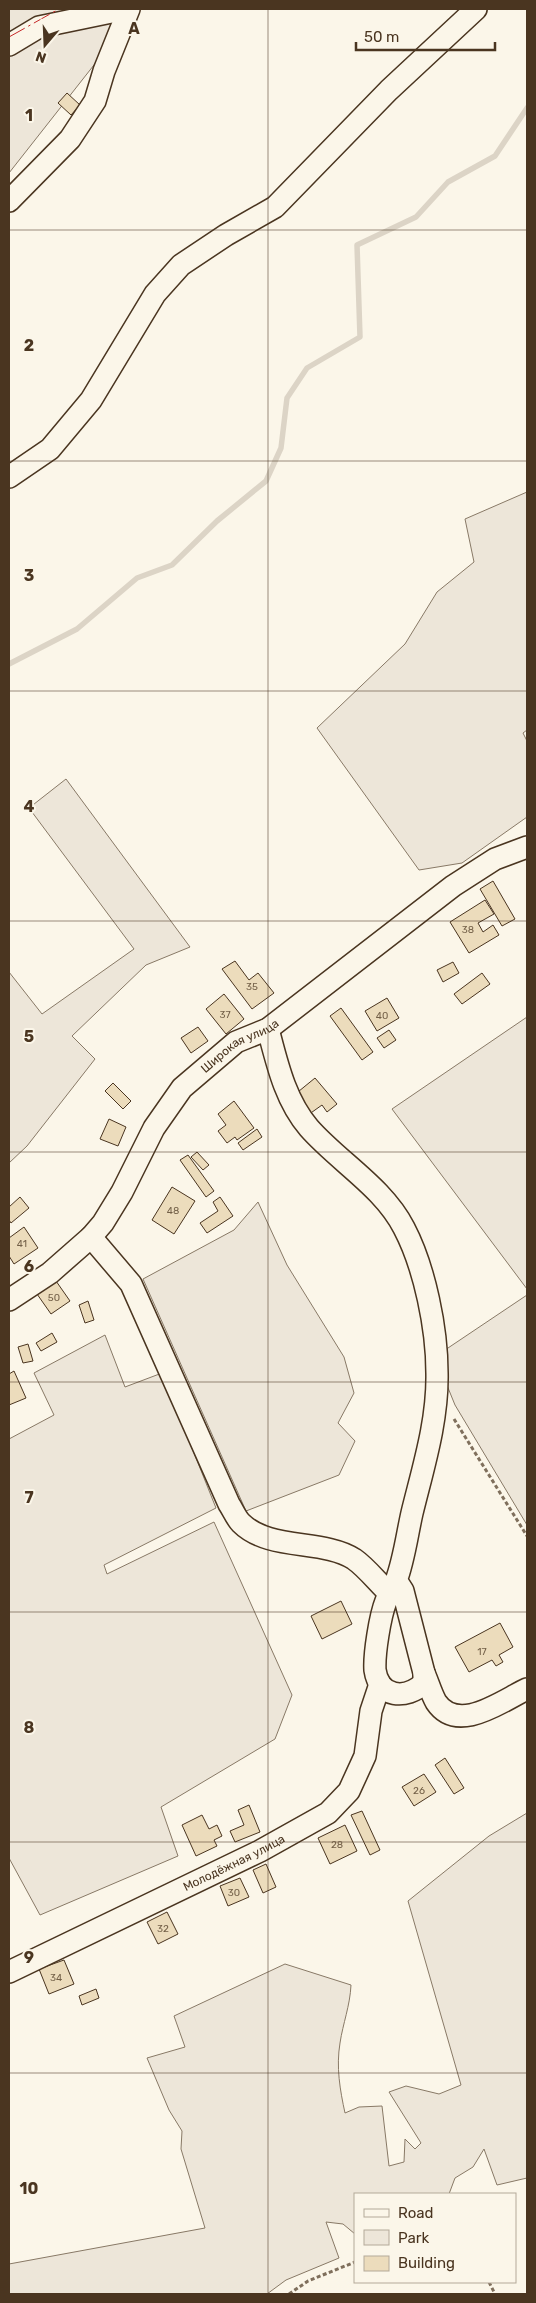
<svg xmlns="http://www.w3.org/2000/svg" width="536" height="2303" viewBox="0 0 536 2303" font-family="Rubik,sans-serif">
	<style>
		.green { fill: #ede6d9; stroke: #887966 }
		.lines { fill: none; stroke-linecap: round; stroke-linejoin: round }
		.stream { stroke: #dcd4c6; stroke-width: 5.5 }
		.building { fill: #ecdcbc; stroke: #4a3520 }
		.minor-casing { stroke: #4a3520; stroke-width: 24 }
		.path { stroke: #7f6f5c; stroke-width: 3; stroke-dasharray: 4 2.5; stroke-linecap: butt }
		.minor { stroke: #fbf6e9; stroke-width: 21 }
		.power { stroke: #c62828; stroke-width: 1; stroke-dasharray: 18 4 2.5 4; stroke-linecap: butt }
		.grid { fill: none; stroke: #4a3520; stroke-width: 1; stroke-opacity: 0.55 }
		.labels { text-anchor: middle; stroke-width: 4; stroke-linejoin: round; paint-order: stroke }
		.number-label { font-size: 10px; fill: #725f47 }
		.street-label { font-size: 12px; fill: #4a3520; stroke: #fbf6e9 }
		.grid-label { font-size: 16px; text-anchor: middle; font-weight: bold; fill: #4a3520; stroke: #fbf6e9; stroke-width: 4; stroke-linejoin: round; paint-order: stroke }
	</style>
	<rect width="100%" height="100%" fill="#fbf6e9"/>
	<g class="green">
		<path d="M 9,9 L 138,9 L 9,173 Z"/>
		<path d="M 527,492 L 527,730 L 523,733 L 527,741 L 527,817 L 462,863 L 419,870 L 317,728 L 405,644 L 437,592 L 474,562 L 465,519 Z"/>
		<path d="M 66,779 L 190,947 L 146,965 L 72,1036 L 95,1059 L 27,1146 L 9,1163 L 9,972 L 42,1014 L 134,949 L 29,808 Z"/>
		<path d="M 527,1017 L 527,1289 L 392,1109 Z"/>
		<path d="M 258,1202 L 287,1265 L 344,1357 L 354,1393 L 338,1423 L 355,1441 L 339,1475 L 246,1511 L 143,1279 L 234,1230 Z"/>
		<path d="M 527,1295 L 527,1525 L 455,1405 L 444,1378 L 445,1350 Z"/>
		<path d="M 105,1335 L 125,1387 L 162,1373 L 216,1508 L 104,1565 L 107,1574 L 214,1522 L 292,1695 L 275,1739 L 161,1807 L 178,1856 L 40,1915 L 9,1858 L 9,1439 L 54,1415 L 34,1373 Z"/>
		<path d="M 527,1813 L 527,2178 L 497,2185 L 484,2149 L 473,2167 L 455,2178 L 449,2194 L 355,2194 L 355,2234 L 343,2224 L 326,2222 L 339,2258 L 286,2280 L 267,2294 L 9,2294 L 9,2264 L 205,2228 L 181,2149 L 182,2131 L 169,2110 L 147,2058 L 185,2047 L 174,2016 L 285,1964 L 351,1985 C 350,2006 343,2023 340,2043 C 336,2067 340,2090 345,2113 L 359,2107 L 382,2106 L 389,2166 L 404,2162 L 405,2139 L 415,2149 L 421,2143 L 389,2092 L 406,2086 L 439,2094 L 461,2085 L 408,1901 L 489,1836 Z"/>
	</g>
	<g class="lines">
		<path class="stream" d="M 9,664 L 77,629 L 137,578 L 172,565 L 217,521 L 266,481 L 281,448 L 287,398 L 307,368 L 360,337 L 357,245 L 416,217 L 448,182 L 495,156 L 527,108"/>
	</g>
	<g class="building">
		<path d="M 67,93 L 80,105 L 71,115 L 58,103 Z"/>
		<path d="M 493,881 L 515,919 L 502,926 L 480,889 Z"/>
		<path d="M 485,900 L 494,914 L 478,923 L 483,932 L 493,925 L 499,935 L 469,953 L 450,922 Z"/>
		<path d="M 235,961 L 249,980 L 258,973 L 274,993 L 252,1009 L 222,969 Z"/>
		<path d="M 453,962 L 459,973 L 443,982 L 437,970 Z"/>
		<path d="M 482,973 L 490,984 L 462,1004 L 454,994 Z"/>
		<path d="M 224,994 L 244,1019 L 226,1034 L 206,1009 Z"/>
		<path d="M 387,998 L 399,1018 L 377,1031 L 365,1011 Z"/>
		<path d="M 341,1008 L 373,1052 L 362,1060 L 330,1016 Z"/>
		<path d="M 198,1027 L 208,1041 L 191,1053 L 181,1038 Z"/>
		<path d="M 389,1030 L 396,1040 L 384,1048 L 377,1038 Z"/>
		<path d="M 315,1078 L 337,1104 L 327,1112 L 322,1105 L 308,1115 L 293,1096 Z"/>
		<path d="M 113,1083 L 131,1101 L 123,1109 L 105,1091 Z"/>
		<path d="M 234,1101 L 254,1128 L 237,1140 L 235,1137 L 227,1143 L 218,1131 L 226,1125 L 218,1114 Z"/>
		<path d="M 109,1119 L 126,1127 L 118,1146 L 100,1139 Z"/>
		<path d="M 257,1129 L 262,1137 L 243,1150 L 238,1143 Z"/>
		<path d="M 197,1152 L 209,1165 L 203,1170 L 191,1157 Z"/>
		<path d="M 188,1155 L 214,1191 L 206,1197 L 180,1160 Z"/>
		<path d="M 172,1187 L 195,1201 L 174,1234 L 152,1220 Z"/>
		<path d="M 20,1197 L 29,1208 L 11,1223 L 9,1220 L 9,1207 Z"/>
		<path d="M 220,1197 L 233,1216 L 207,1233 L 200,1223 L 218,1211 L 213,1202 Z"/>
		<path d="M 24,1227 L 38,1248 L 14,1264 L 9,1256 L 9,1238 Z"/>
		<path d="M 56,1281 L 70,1301 L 51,1314 L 37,1294 Z"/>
		<path d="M 88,1301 L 94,1320 L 85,1323 L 79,1305 Z"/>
		<path d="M 52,1333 L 57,1342 L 41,1351 L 36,1343 Z"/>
		<path d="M 28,1344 L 33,1361 L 23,1363 L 18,1347 Z"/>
		<path d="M 14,1371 L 26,1398 L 9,1405 L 9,1374 Z"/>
		<path d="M 341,1601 L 352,1624 L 322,1639 L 311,1616 Z"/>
		<path d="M 500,1623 L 513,1647 L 499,1655 L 503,1662 L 496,1666 L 492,1660 L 469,1672 L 455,1647 Z"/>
		<path d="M 445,1758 L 464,1788 L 454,1794 L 435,1765 Z"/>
		<path d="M 424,1774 L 436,1792 L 414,1806 L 402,1787 Z"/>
		<path d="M 249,1805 L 260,1832 L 235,1842 L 230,1831 L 244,1825 L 238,1810 Z"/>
		<path d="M 362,1811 L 380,1850 L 370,1855 L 351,1815 Z"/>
		<path d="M 202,1815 L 209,1829 L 217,1825 L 222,1836 L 214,1840 L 217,1846 L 196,1856 L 182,1825 Z"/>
		<path d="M 345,1825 L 357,1851 L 330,1864 L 318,1838 Z"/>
		<path d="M 266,1864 L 276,1887 L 263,1893 L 253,1870 Z"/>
		<path d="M 240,1878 L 249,1897 L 228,1906 L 220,1886 Z"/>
		<path d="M 167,1912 L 178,1934 L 158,1944 L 147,1922 Z"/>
		<path d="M 64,1960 L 74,1984 L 49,1994 L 39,1969 Z"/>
		<path d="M 96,1989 L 99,1998 L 82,2005 L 79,1996 Z"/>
	</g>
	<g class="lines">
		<g class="minor-casing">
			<g id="minor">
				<path d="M 9,45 L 39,27 L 126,9"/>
				<path d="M 9,201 L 70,139 L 95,101 L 104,71 L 129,9"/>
				<path d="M 9,477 L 50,449 L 91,400 L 155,294 L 181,265 L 226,235 L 275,207 L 389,90 L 476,9"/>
				<path d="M 268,1029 C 277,1063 285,1100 309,1128 C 339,1162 383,1187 404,1228 C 425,1268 437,1329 437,1373 C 438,1421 423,1468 412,1513 C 407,1535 404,1560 396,1581 C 393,1588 389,1594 386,1601 C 380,1616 374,1654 375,1670 C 379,1698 406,1700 424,1683 L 424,1673 L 403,1591 L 396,1580"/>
				<path d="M 91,1237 L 131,1284 L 229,1504 C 233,1510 236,1518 241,1523 C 269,1551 323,1539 354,1559 C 367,1568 378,1583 390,1594"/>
				<path id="s1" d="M 9,1300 L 50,1273 L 91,1237 L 103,1223 L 122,1192 L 154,1128 L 182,1088 L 236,1042 L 268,1029 L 453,886 L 495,859 L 527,847"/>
				<path d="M 424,1673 C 428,1682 431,1693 436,1702 C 458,1735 503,1700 527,1689"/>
				<path id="s2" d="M 9,1972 L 260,1851 L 328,1813 L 349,1791 L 365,1756 L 371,1711 L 380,1684"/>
			</g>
		</g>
		<g class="path">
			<path d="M 454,1419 L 527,1536"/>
			<path d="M 489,2282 L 495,2294"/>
			<path d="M 289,2294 L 308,2281 L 355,2262"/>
		</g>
		<use href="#minor" class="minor"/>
		<path class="power" d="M 9,37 L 59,9"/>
	</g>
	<path class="grid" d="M 268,9 L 268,2294M 9,230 L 527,230M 9,461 L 527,461M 9,691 L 527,691M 9,921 L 527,921M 9,1152 L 527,1152M 9,1382 L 527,1382M 9,1612 L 527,1612M 9,1842 L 527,1842M 9,2073 L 527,2073"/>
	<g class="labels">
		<g class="number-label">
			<text x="468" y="933">38</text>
			<text x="252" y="990">35</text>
			<text x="225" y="1018">37</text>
			<text x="382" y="1019">40</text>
			<text x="173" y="1214">48</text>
			<text x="22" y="1247">41</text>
			<text x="54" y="1301">50</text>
			<text x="482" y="1655">17</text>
			<text x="419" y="1794">26</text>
			<text x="337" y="1848">28</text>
			<text x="234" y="1896">30</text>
			<text x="163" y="1932">32</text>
			<text x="56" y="1981">34</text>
		</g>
		<g class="street-label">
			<text dy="4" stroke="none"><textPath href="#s1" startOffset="351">Широкая улица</textPath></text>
			<text dy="4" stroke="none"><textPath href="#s2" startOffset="250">Молодёжная улица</textPath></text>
		</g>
	</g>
	<g class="grid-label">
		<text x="134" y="34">A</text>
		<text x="29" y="121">1</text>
		<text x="29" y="351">2</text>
		<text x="29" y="581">3</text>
		<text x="29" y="812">4</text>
		<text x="29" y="1042">5</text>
		<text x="29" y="1272">6</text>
		<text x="29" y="1503">7</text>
		<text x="29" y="1733">8</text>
		<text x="29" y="1963">9</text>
		<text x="29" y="2194">10</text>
	</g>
	<rect width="536" height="2303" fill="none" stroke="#4a3520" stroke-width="20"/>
	<rect x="354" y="2193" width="162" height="90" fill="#fbf6e9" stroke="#b4a999"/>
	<rect x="364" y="2209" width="25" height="8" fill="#fbf6e9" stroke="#b4a999"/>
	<text x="398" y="2218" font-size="15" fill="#4a3520">Road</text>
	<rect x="364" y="2230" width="25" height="15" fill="#ede6d9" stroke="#b4a999"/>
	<text x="398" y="2243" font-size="15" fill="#4a3520">Park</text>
	<rect x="364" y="2256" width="25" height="15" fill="#ecdcbc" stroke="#b4a999"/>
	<text x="398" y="2268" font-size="15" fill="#4a3520">Building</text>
	<g transform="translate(45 45) rotate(199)" stroke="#fbf6e9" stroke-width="4" paint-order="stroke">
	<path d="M0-4L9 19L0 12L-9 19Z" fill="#4a3520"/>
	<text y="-8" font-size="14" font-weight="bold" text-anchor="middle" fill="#4a3520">N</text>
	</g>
	<path d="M356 42v8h139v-8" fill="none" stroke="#4a3520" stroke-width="2.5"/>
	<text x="364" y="42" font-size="15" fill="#4a3520" stroke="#fbf6e9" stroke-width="4" paint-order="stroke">50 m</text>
</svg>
